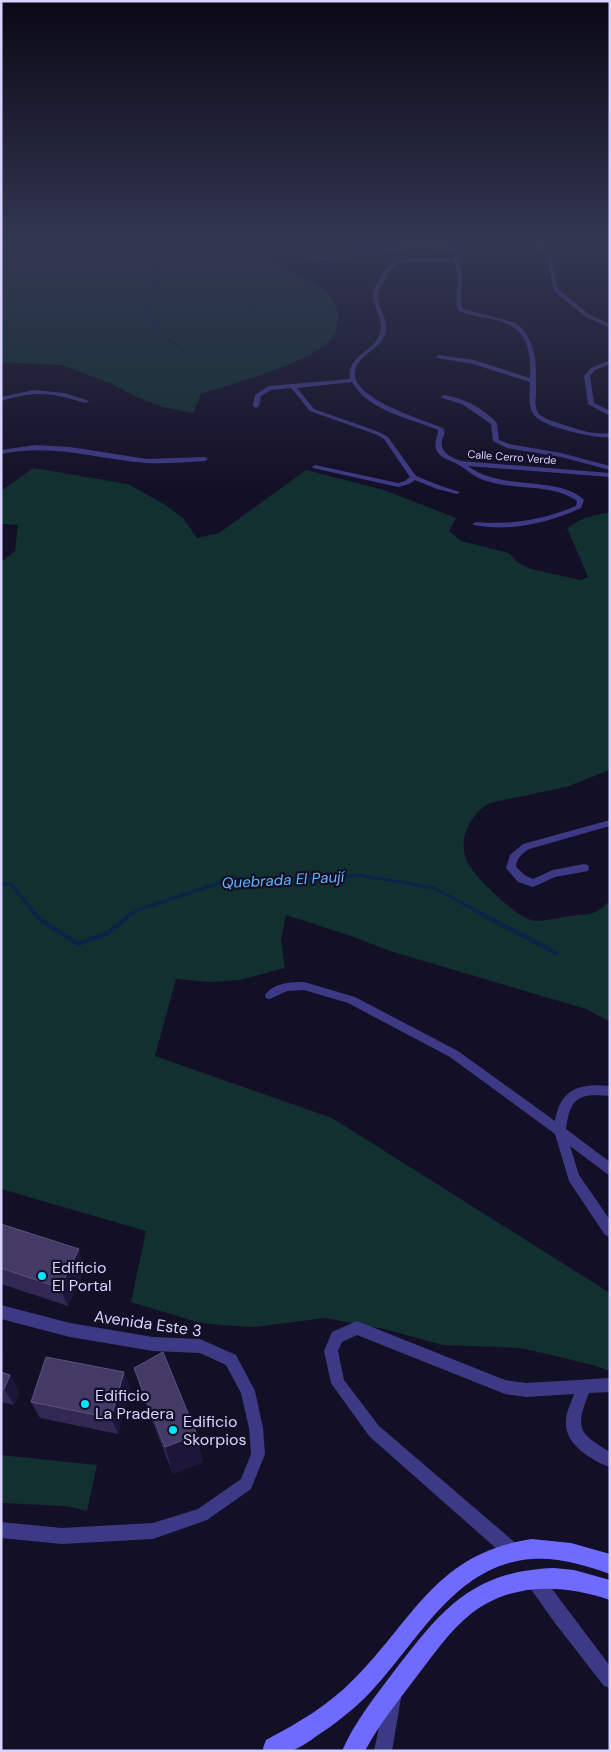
<svg xmlns="http://www.w3.org/2000/svg" width="611" height="1752" viewBox="0 0 611 1752" font-family="'DM Sans',sans-serif">
	<style>
		.green { fill: #12302f }
		.lines { fill: none; stroke-linecap: round; stroke-linejoin: round }
		.stream-far2 { stroke: #0c2248; stroke-width: 2 }
		.stream-far1 { stroke: #0c2248; stroke-width: 3 }
		.stream { stroke: #0c2248; stroke-width: 4 }
		.minor { fill: #3d3a85; fill-rule: evenodd }
		.secondary { fill: #6f6bff; fill-rule: evenodd }
		.wall { fill: #312854 }
		.shaded-wall { fill: #1d163a }
		.building { fill: #433a66; stroke: #5a527e }
		.poi-dot { fill: #00e5ff; stroke: #130f26; stroke-width: 2 }
		.labels { text-anchor: middle; stroke-width: 4.5; stroke-linejoin: round; paint-order: stroke }
		.far-street-label { font-size: 11px; fill: #d9d4ff; stroke: #130f26 }
		.water-label { font-size: 15px; font-style: italic; fill: #62b6ff; stroke: #130f26 }
		.near-poi-label { font-size: 16px; fill: #d9d4ff; stroke: #130f26; text-anchor: start }
		.near-street-label { font-size: 16px; fill: #d9d4ff; stroke: #130f26 }
	</style>
	<rect width="100%" height="100%" fill="#130f26"/>
	<g class="green">
		<path d="M 1,244 L 268,244 C 272,268 304,276 322,288 C 330,294 337,304 338,314 C 339,323 336,335 328,342 C 304,365 234,383 201,394 L 193,413 L 163,407 L 139,398 L 112,384 L 62,365 L 1,362 Z"/>
		<path d="M 33,468 L 128,484 L 164,504 L 183,518 L 197,538 L 219,533 L 306,470 L 384,490 L 456,518 L 449,531 L 461,541 L 509,553 L 517,562 L 531,569 L 580,580 L 588,577 L 567,528 L 584,518 L 610,512 L 610,770 L 566,787 L 490,803 C 471,813 457,839 467,861 C 474,875 486,885 497,896 C 507,905 519,916 531,920 C 539,923 561,917 569,916 C 591,913 595,917 610,900 L 610,1022 L 586,1009 L 390,951 L 351,936 L 286,915 L 281,940 L 285,968 L 240,980 L 209,982 L 176,979 L 155,1056 L 332,1118 L 610,1293 L 610,1371 L 593,1365 L 521,1348 L 443,1345 L 384,1329 L 325,1318 L 255,1327 L 220,1325 L 197,1322 L 131,1302 L 146,1231 L 1,1189 L 1,562 L 15,551 L 18,525 L 1,524 L 1,491 Z"/>
		<path d="M 1,1455 L 97,1465 L 87,1511 L 66,1506 L 1,1503 Z"/>
	</g>
	<g class="lines">
		<path class="stream-far2" d="M 136,244 L 145,258 L 156,267 L 154,291 L 146,307 L 146,314 L 163,334 L 182,350"/>
		<g class="stream-far1">
			<path d="M 1,884 L 11,884 L 33,911"/>
			<path d="M 134,911 L 219,883 L 359,875 L 434,888 L 477,911"/>
		</g>
		<g class="stream">
			<path d="M 32,910 L 41,920 L 78,944 L 108,933 L 136,910"/>
			<path d="M 474,910 L 556,953"/>
		</g>
		<g class="minor">
			<path d="M 312,244 L 316,244 L 309,253 L 321,258 L 422,245 L 439,246 L 457,249 L 461,257 L 458,260 C 467,276 457,293 463,309 L 516,323 C 539,341 536,370 536,395 C 535,401 535,409 539,414 C 545,420 557,422 564,425 C 580,430 593,435 610,433 L 610,437 C 595,439 544,427 535,416 C 527,407 530,392 530,382 L 473,364 L 437,358 L 437,356 L 439,355 L 474,360 L 530,378 C 531,343 525,325 488,318 C 478,317 467,315 458,310 C 453,294 463,277 453,261 C 438,262 405,258 394,267 C 389,270 387,275 385,279 C 381,285 378,290 378,297 C 379,308 387,318 386,330 C 385,344 368,351 360,361 C 332,394 425,420 443,428 C 446,433 444,434 442,440 C 440,453 451,457 461,461 L 610,473 L 610,477 L 468,466 C 503,492 558,475 584,500 L 581,508 C 548,523 510,532 474,525 L 472,524 L 476,522 C 511,525 543,520 576,506 L 577,501 C 551,483 516,491 487,481 C 475,478 468,470 457,464 C 450,460 439,458 436,449 C 434,442 438,436 438,430 C 410,418 368,411 352,382 L 297,388 L 314,409 L 379,432 L 388,437 L 416,476 L 441,486 L 460,492 L 457,494 L 437,489 L 415,480 L 409,484 L 398,487 L 313,468 L 312,467 L 315,465 L 398,483 L 405,481 L 410,477 L 384,439 L 375,434 L 310,411 L 291,388 L 271,390 L 261,396 L 259,406 L 256,408 L 253,406 L 255,395 L 269,386 L 350,379 C 346,355 375,352 380,333 C 384,321 375,310 373,299 C 372,291 376,285 380,278 C 383,273 385,269 390,266 C 403,255 437,259 454,259 L 456,257 L 453,251 L 422,248 L 321,260 L 308,257 L 304,253 Z"/>
			<path d="M 534,244 L 538,244 L 551,257 L 558,289 L 590,315 L 610,324 L 610,328 L 586,317 L 554,291 L 547,257 Z"/>
			<path d="M 610,360 L 610,364 L 595,370 L 590,376 L 594,403 L 610,411 L 610,416 L 588,404 L 584,376 L 591,368 Z"/>
			<path d="M 34,390 L 64,393 L 89,401 L 86,403 C 50,393 38,390 1,401 L 1,397 Z"/>
			<path d="M 444,395 C 464,398 483,408 497,423 L 499,440 L 509,444 L 561,453 L 610,466 L 610,470 L 561,457 L 507,448 L 493,441 L 491,424 L 462,404 L 442,398 L 441,397 Z"/>
			<path d="M 35,445 L 70,447 L 147,459 L 205,457 L 208,459 L 205,461 C 186,462 166,464 147,463 C 96,459 53,443 1,454 L 1,450 Z"/>
			<path d="M 610,820 L 610,826 L 529,849 C 522,854 517,857 516,867 L 526,876 L 533,879 L 553,870 L 584,864 L 588,865 L 589,868 L 588,871 L 555,877 L 533,887 L 518,882 L 506,868 L 510,855 L 523,844 Z"/>
			<path d="M 304,982 L 355,997 L 458,1051 L 555,1121 C 560,1088 581,1083 610,1086 L 610,1096 C 579,1093 570,1097 566,1129 L 610,1162 L 610,1176 L 570,1146 L 579,1175 L 610,1220 L 610,1237 L 605,1235 L 569,1181 L 555,1134 L 450,1057 L 348,1003 L 304,990 L 287,991 L 270,999 L 266,998 L 265,995 C 273,983 290,982 304,982 Z"/>
			<path d="M 1,1305 L 70,1323 L 153,1337 L 200,1339 L 236,1355 L 255,1391 L 263,1428 L 265,1454 L 251,1489 L 207,1520 L 153,1539 L 62,1544 L 1,1538 L 1,1522 L 62,1528 L 153,1523 L 198,1509 L 241,1479 L 251,1454 L 249,1428 L 241,1393 L 226,1365 L 200,1353 L 153,1351 L 70,1337 L 1,1319 Z"/>
			<path d="M 357,1321 L 505,1380 L 526,1383 L 610,1378 L 610,1392 L 589,1393 C 575,1428 578,1433 610,1452 L 610,1467 C 591,1460 564,1444 566,1421 C 566,1412 571,1403 574,1394 L 526,1397 L 505,1394 L 357,1335 L 342,1342 L 338,1351 L 344,1380 L 379,1426 L 519,1546 L 521,1552 L 519,1558 L 513,1560 L 507,1558 L 369,1436 L 331,1383 L 324,1351 L 332,1332 Z"/>
			<path d="M 534,1571 L 540,1573 L 610,1666 L 610,1688 L 604,1686 L 555,1623 L 528,1585 L 526,1579 L 528,1573 Z"/>
			<path d="M 393,1690 L 399,1692 L 401,1698 L 392,1751 L 374,1751 L 385,1698 L 387,1692 Z"/>
		</g>
		<g class="secondary">
			<path d="M 532,1539 L 571,1543 L 610,1554 L 610,1574 C 585,1565 558,1557 532,1559 C 457,1564 420,1638 375,1687 C 362,1702 346,1715 330,1727 C 318,1734 304,1747 291,1751 C 283,1752 272,1751 264,1751 L 263,1748 L 266,1740 C 298,1723 329,1705 354,1679 C 414,1619 436,1553 532,1539 Z"/>
			<path d="M 554,1568 L 574,1570 L 610,1580 L 610,1600 C 564,1584 512,1582 472,1613 C 450,1630 434,1654 417,1676 C 399,1700 379,1724 365,1751 L 342,1751 C 354,1723 374,1698 392,1674 C 440,1612 470,1571 554,1568 Z"/>
		</g>
	</g>
	<g class="wall">
		<path d="M 1,1224 L 85,1269 L 68,1306 L 1,1284 Z"/>
		<path d="M 134,1368 L 203,1462 L 173,1474 L 143,1397 Z"/>
		<path d="M 1,1372 L 10,1375 L 19,1392 L 14,1405 L 1,1402 Z"/>
		<path d="M 124,1372 L 130,1389 L 118,1434 L 40,1418 L 31,1402 Z"/>
	</g>
	<g class="shaded-wall">
		<path d="M 79,1249 L 85,1269 L 68,1306 L 60,1288 Z"/>
		<path d="M 1,1352 L 4,1357 L 1,1364 Z"/>
		<path d="M 124,1372 L 130,1389 L 118,1434 L 111,1418 Z"/>
		<path d="M 10,1375 L 19,1392 L 14,1405 L 4,1389 Z"/>
		<path d="M 197,1435 L 203,1462 L 173,1474 L 165,1447 Z"/>
	</g>
	<g class="building">
		<path d="M 1,1224 L 79,1249 L 60,1288 L 1,1268 Z"/>
		<path d="M 163,1352 L 197,1435 L 165,1447 L 134,1368 Z"/>
		<path d="M 46,1357 L 124,1372 L 111,1418 L 31,1402 Z"/>
		<path d="M 1,1372 L 10,1375 L 4,1389 L 1,1388 Z"/>
	</g>
	<linearGradient id="sky" x2="0" y2="1"><stop stop-color="#0a0815"/><stop offset="0.5" stop-color="#333752"/><stop offset="1" stop-color="#333752" stop-opacity="0"/></linearGradient>
	<rect width="611" height="489" fill="url(#sky)"/>
	<g class="poi-dot">
		<circle cx="42" cy="1276" r="5"/>
		<circle cx="85" cy="1404" r="5"/>
		<circle cx="173" cy="1430" r="5"/>
	</g>
	<g class="labels">
		<g class="far-street-label">
			<text transform="translate(512 457) rotate(4)" y="4">Calle Cerro Verde</text>
		</g>
		<g class="water-label">
			<text transform="translate(283 880) rotate(-3)" y="5">Quebrada El Paují</text>
		</g>
		<g class="near-poi-label">
			<text x="52" y="1273">Edificio<tspan x="52" dy="18">El Portal</tspan></text>
			<text x="95" y="1401">Edificio<tspan x="95" dy="18">La Pradera</tspan></text>
			<text x="183" y="1427">Edificio<tspan x="183" dy="18">Skorpios</tspan></text>
		</g>
		<g class="near-street-label">
			<text transform="translate(148 1323) rotate(8)" y="6">Avenida Este 3</text>
		</g>
	</g>
	<rect width="611" height="1752" fill="none" stroke="#d9d4ff" stroke-width="5"/>
</svg>
